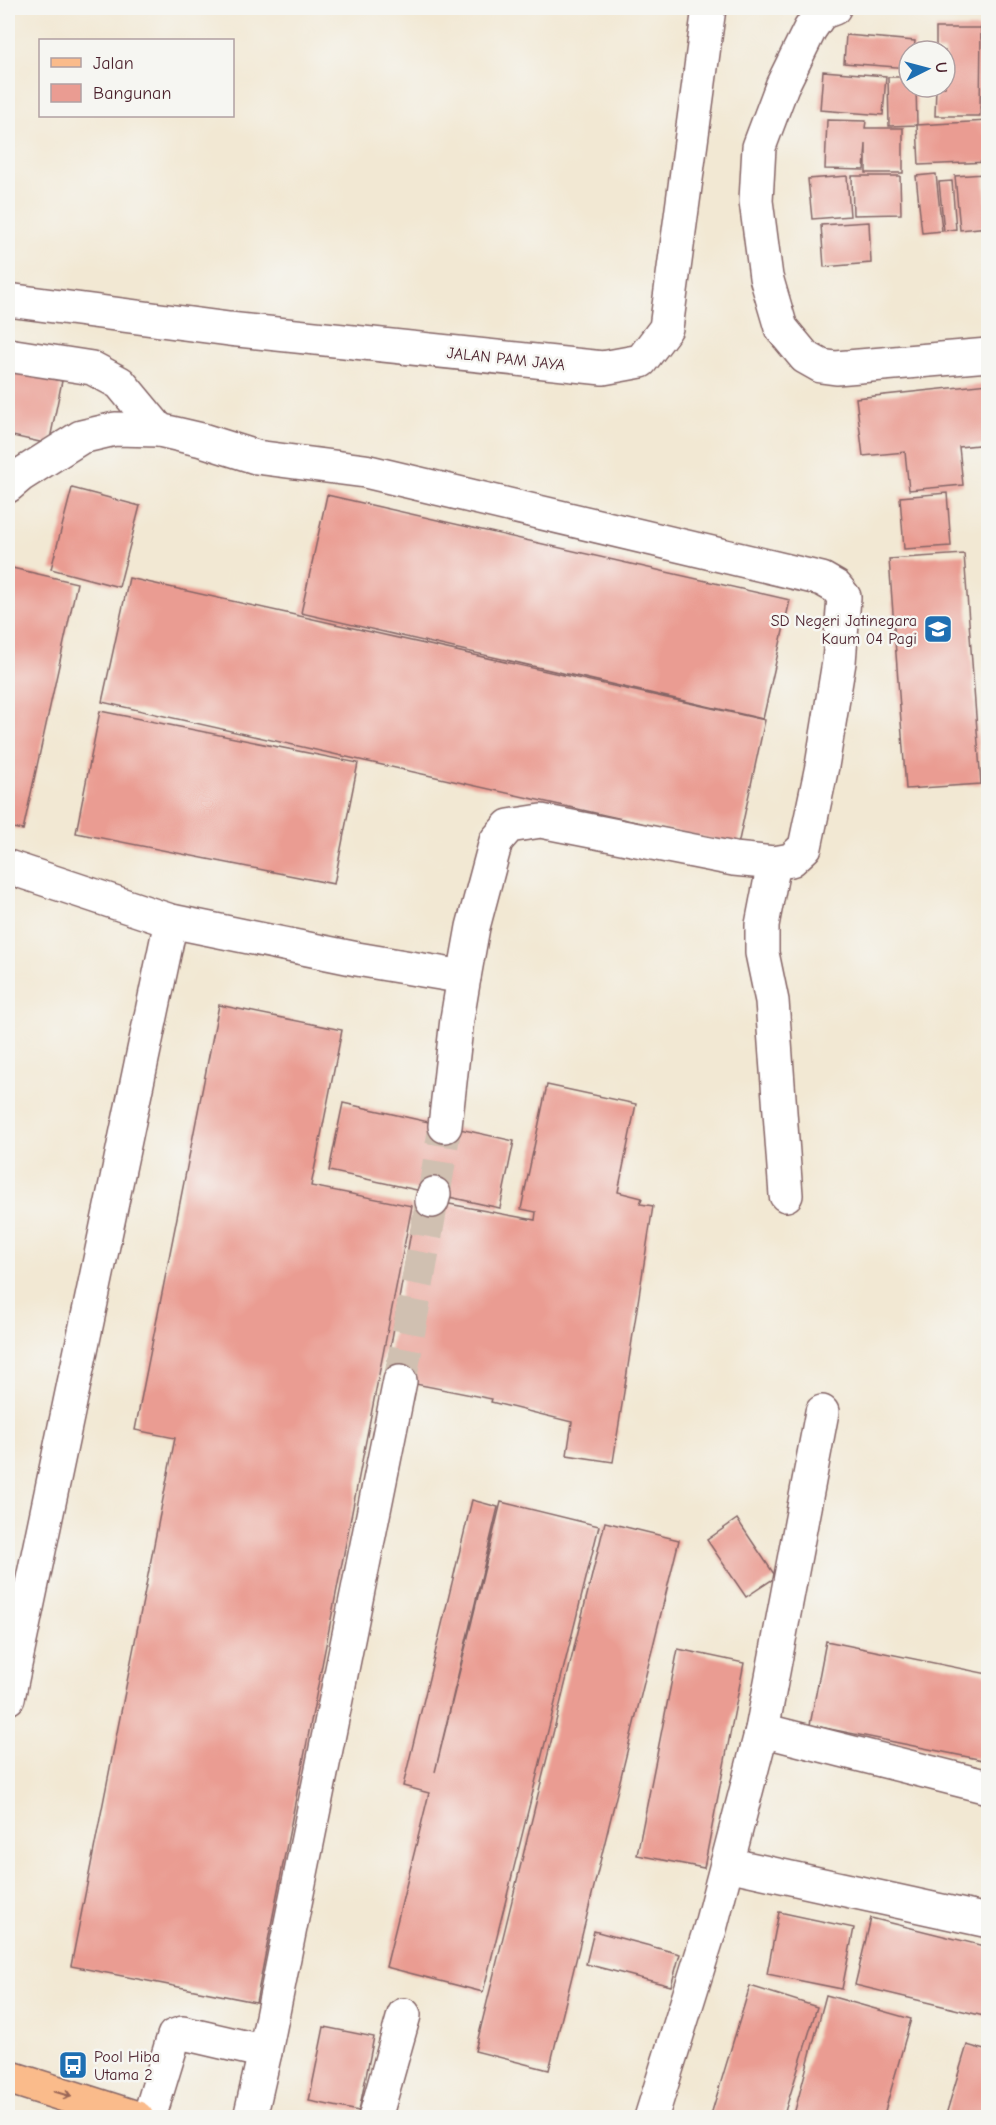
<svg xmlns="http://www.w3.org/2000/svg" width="996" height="2125" viewBox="0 0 996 2125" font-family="'Comic Neue',sans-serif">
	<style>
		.building { fill: #ea9c92 }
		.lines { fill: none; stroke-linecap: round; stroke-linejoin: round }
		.minor-tunnel { stroke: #d0c0b1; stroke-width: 33; stroke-dasharray: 33 16; stroke-linecap: butt }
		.minor-casing { stroke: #856566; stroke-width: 36 }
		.major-casing { stroke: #856566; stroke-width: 36 }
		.minor { stroke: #fff; stroke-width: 33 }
		.major { stroke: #fabb8b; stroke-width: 33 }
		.oneway { stroke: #996556 }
		.labels { text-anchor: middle; stroke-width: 5; stroke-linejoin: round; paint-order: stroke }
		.street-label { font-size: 16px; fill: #4a1f2b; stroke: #f6f6f2 }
		.poi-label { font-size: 16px; fill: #4a1f2b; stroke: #f6f6f2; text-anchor: end }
	</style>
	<rect width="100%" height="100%" fill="#f6f6f2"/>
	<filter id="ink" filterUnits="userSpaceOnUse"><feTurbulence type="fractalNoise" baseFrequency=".0167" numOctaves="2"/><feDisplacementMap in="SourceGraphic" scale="12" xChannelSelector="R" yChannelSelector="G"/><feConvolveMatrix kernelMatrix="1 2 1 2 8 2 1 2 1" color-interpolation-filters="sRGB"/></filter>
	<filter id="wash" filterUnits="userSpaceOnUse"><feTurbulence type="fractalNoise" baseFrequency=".008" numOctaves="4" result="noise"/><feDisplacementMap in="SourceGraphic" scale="24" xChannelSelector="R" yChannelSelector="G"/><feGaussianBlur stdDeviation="1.35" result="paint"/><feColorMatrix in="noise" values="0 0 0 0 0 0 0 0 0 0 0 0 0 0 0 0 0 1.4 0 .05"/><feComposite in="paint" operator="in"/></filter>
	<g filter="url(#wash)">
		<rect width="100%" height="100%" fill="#f2e8d3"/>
		<g id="blocks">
			<g class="building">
				<path d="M 936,28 L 981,28 L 980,116 L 935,116 L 936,87 L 945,87 L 945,51 L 936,51 Z"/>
				<path d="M 846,35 L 915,41 L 914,51 L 909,51 L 909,68 L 844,63 Z"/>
				<path d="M 823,71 L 886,76 L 883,115 L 820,110 Z"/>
				<path d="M 888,77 L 909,77 L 909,87 L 916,87 L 917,125 L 889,126 Z"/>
				<path d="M 827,120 L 866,121 L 865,128 L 903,128 L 903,173 L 866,173 L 866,144 L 864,170 L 825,169 Z"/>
				<path d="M 988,121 L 988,162 L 919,165 L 917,125 Z"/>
				<path d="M 936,174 L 942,231 L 922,233 L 916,176 Z"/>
				<path d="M 984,174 L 988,227 L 960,230 L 955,176 Z"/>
				<path d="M 847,176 L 850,216 L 812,219 L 808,179 Z"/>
				<path d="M 852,176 L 900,176 L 901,214 L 853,215 Z"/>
				<path d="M 952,181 L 956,229 L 944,231 L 939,182 Z"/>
				<path d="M 869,222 L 871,263 L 824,267 L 821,225 Z"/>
				<path d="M 8,370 L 62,381 L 49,444 L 8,435 Z"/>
				<path d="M 988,384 L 988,444 L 959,447 L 963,485 L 909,490 L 905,452 L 863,456 L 856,398 Z"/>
				<path d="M 72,488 L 140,506 L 119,587 L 51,569 Z"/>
				<path d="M 947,493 L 951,546 L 904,549 L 900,497 Z"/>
				<path d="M 327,495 L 790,600 L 763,719 L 301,613 Z"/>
				<path d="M 964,554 L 981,784 L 906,789 L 889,559 Z"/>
				<path d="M 8,567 L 77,583 L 23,830 L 8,827 Z"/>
				<path d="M 129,578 L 765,720 L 738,845 L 102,702 Z"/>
				<path d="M 100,711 L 358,763 L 334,884 L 76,833 Z"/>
				<path d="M 219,1005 L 342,1030 L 311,1186 L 412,1206 L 256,2002 L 71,1966 L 175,1438 L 135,1430 Z"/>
				<path d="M 547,1085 L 636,1104 L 618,1192 L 642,1198 L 640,1204 L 653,1206 L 613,1462 L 567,1455 L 572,1422 L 491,1402 L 492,1399 L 385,1378 L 417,1198 L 535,1220 L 536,1212 L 521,1209 Z"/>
				<path d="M 343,1103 L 514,1141 L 500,1208 L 329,1171 Z"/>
				<path d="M 472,1500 L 498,1507 L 435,1772 L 501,1502 L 599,1526 L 483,1992 L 386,1967 L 429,1793 L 403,1786 Z"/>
				<path d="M 737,1519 L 776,1577 L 746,1597 L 707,1540 Z"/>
				<path d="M 605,1522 L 679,1540 L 549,2070 L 475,2051 Z"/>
				<path d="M 826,1641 L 988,1674 L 988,1761 L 810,1725 Z"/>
				<path d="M 678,1649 L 744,1663 L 704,1868 L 637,1855 Z"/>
				<path d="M 779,1912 L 854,1928 L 842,1989 L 767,1974 Z"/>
				<path d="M 871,1918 L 988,1947 L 988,2017 L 855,1985 Z"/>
				<path d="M 594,1931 L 680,1954 L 671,1986 L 586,1964 Z"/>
				<path d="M 750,1986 L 817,2007 L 783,2118 L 710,2118 Z"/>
				<path d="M 826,1995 L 911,2019 L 883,2118 L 793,2118 Z"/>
				<path d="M 324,2027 L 374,2037 L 359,2111 L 309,2101 Z"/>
				<path d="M 967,2045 L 988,2051 L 988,2118 L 945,2118 Z"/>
			</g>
		</g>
	</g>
	<g filter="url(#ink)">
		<use href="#blocks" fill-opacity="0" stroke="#856566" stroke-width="1.5"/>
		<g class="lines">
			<g class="minor-tunnel">
				<path d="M 434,1194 L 445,1126"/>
				<path d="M 400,1381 L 432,1201"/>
			</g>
			<g class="minor-casing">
				<g id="minor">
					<path d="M 834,8 L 821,13 L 810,29 L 782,86 L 759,147 L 756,201 L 766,277 L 781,328 L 805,357 L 821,366 L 836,368 L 988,355"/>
					<path d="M 8,300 L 229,329 L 603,368 L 641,361 L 666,328 L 709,8"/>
					<path d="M 8,355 L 92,368 L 120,383 L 159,430"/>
					<path d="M 8,486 L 21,475 L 81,437 L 115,429 L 159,430 L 202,440 L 256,457 L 365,471 L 822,579 L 836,587 L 844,597 L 839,662 L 822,766 L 805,847 L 791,860 L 774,863 L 734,859 L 541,821 L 509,826 L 496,841 L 473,927 L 464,977 L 357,959 L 171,921 L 8,867"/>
					<path d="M 774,863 L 762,925 L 762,953 L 772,1001 L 786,1195"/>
					<path d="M 445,1126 L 457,1019 L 464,977"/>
					<path d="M 432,1201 L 434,1194"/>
					<path d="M 8,1698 L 171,921"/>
					<path d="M 762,1730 L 988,1787"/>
					<path d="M 727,1864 L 988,1921"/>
					<path d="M 149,2118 L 174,2036 L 183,2033 L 265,2052"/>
					<path d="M 250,2118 L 265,2052 L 400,1381"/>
					<path d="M 375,2118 L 404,2015"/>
					<path d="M 651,2118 L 710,1929 L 762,1730 L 822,1412"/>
				</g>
			</g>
			<g class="major-casing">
				<path id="major" d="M 8,2077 L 137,2118"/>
			</g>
			<use href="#minor" class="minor"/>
			<use href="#major" class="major"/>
		</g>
		<defs><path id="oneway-shaft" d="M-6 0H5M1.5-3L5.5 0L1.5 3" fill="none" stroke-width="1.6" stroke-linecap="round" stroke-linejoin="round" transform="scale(1.5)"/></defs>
		<use class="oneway" href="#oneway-shaft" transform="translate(63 2094) rotate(17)"/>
	</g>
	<defs>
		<g id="school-square" transform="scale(1.5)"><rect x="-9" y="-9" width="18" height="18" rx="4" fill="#1f6fb2" stroke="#f6f6f2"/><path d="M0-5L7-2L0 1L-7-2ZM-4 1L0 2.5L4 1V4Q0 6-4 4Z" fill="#fff"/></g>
		<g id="bus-square" transform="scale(1.5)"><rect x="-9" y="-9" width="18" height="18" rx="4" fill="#1f6fb2" stroke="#f6f6f2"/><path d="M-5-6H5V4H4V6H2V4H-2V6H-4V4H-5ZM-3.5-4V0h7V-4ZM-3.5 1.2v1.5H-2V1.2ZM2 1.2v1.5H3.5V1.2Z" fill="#fff"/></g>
	</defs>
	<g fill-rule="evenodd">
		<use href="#school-square" x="938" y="629"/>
		<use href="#bus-square" x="73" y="2065"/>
	</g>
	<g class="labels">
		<g class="street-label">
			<text transform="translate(506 358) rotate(6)" y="6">JALAN PAM JAYA</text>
		</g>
		<g class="poi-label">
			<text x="917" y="626">SD Negeri Jatinegara<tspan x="917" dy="18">Kaum 04 Pagi</tspan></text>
			<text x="94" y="2062" text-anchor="start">Pool Hiba<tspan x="94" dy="18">Utama 2</tspan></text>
		</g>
	</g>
	<rect width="996" height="2125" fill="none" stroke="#f6f6f2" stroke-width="30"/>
	<rect x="39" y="39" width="195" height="78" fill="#f6f6f2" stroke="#b1a0a2" stroke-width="1.5"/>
	<rect x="51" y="58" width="30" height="9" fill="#fabb8b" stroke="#b1a0a2" stroke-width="1.5"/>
	<text x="93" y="69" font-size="18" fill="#4a1f2b">Jalan</text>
	<rect x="51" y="84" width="30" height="18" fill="#ea9c92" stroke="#b1a0a2" stroke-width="1.5"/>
	<text x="93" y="99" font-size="18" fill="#4a1f2b">Bangunan</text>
	<g transform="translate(927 69) rotate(84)"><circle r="28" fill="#f6f6f2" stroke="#b1a0a2" stroke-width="1.5"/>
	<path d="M0-4.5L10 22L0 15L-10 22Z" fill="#1f6fb2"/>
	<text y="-9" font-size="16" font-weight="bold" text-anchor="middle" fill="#4a1f2b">U</text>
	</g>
</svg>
